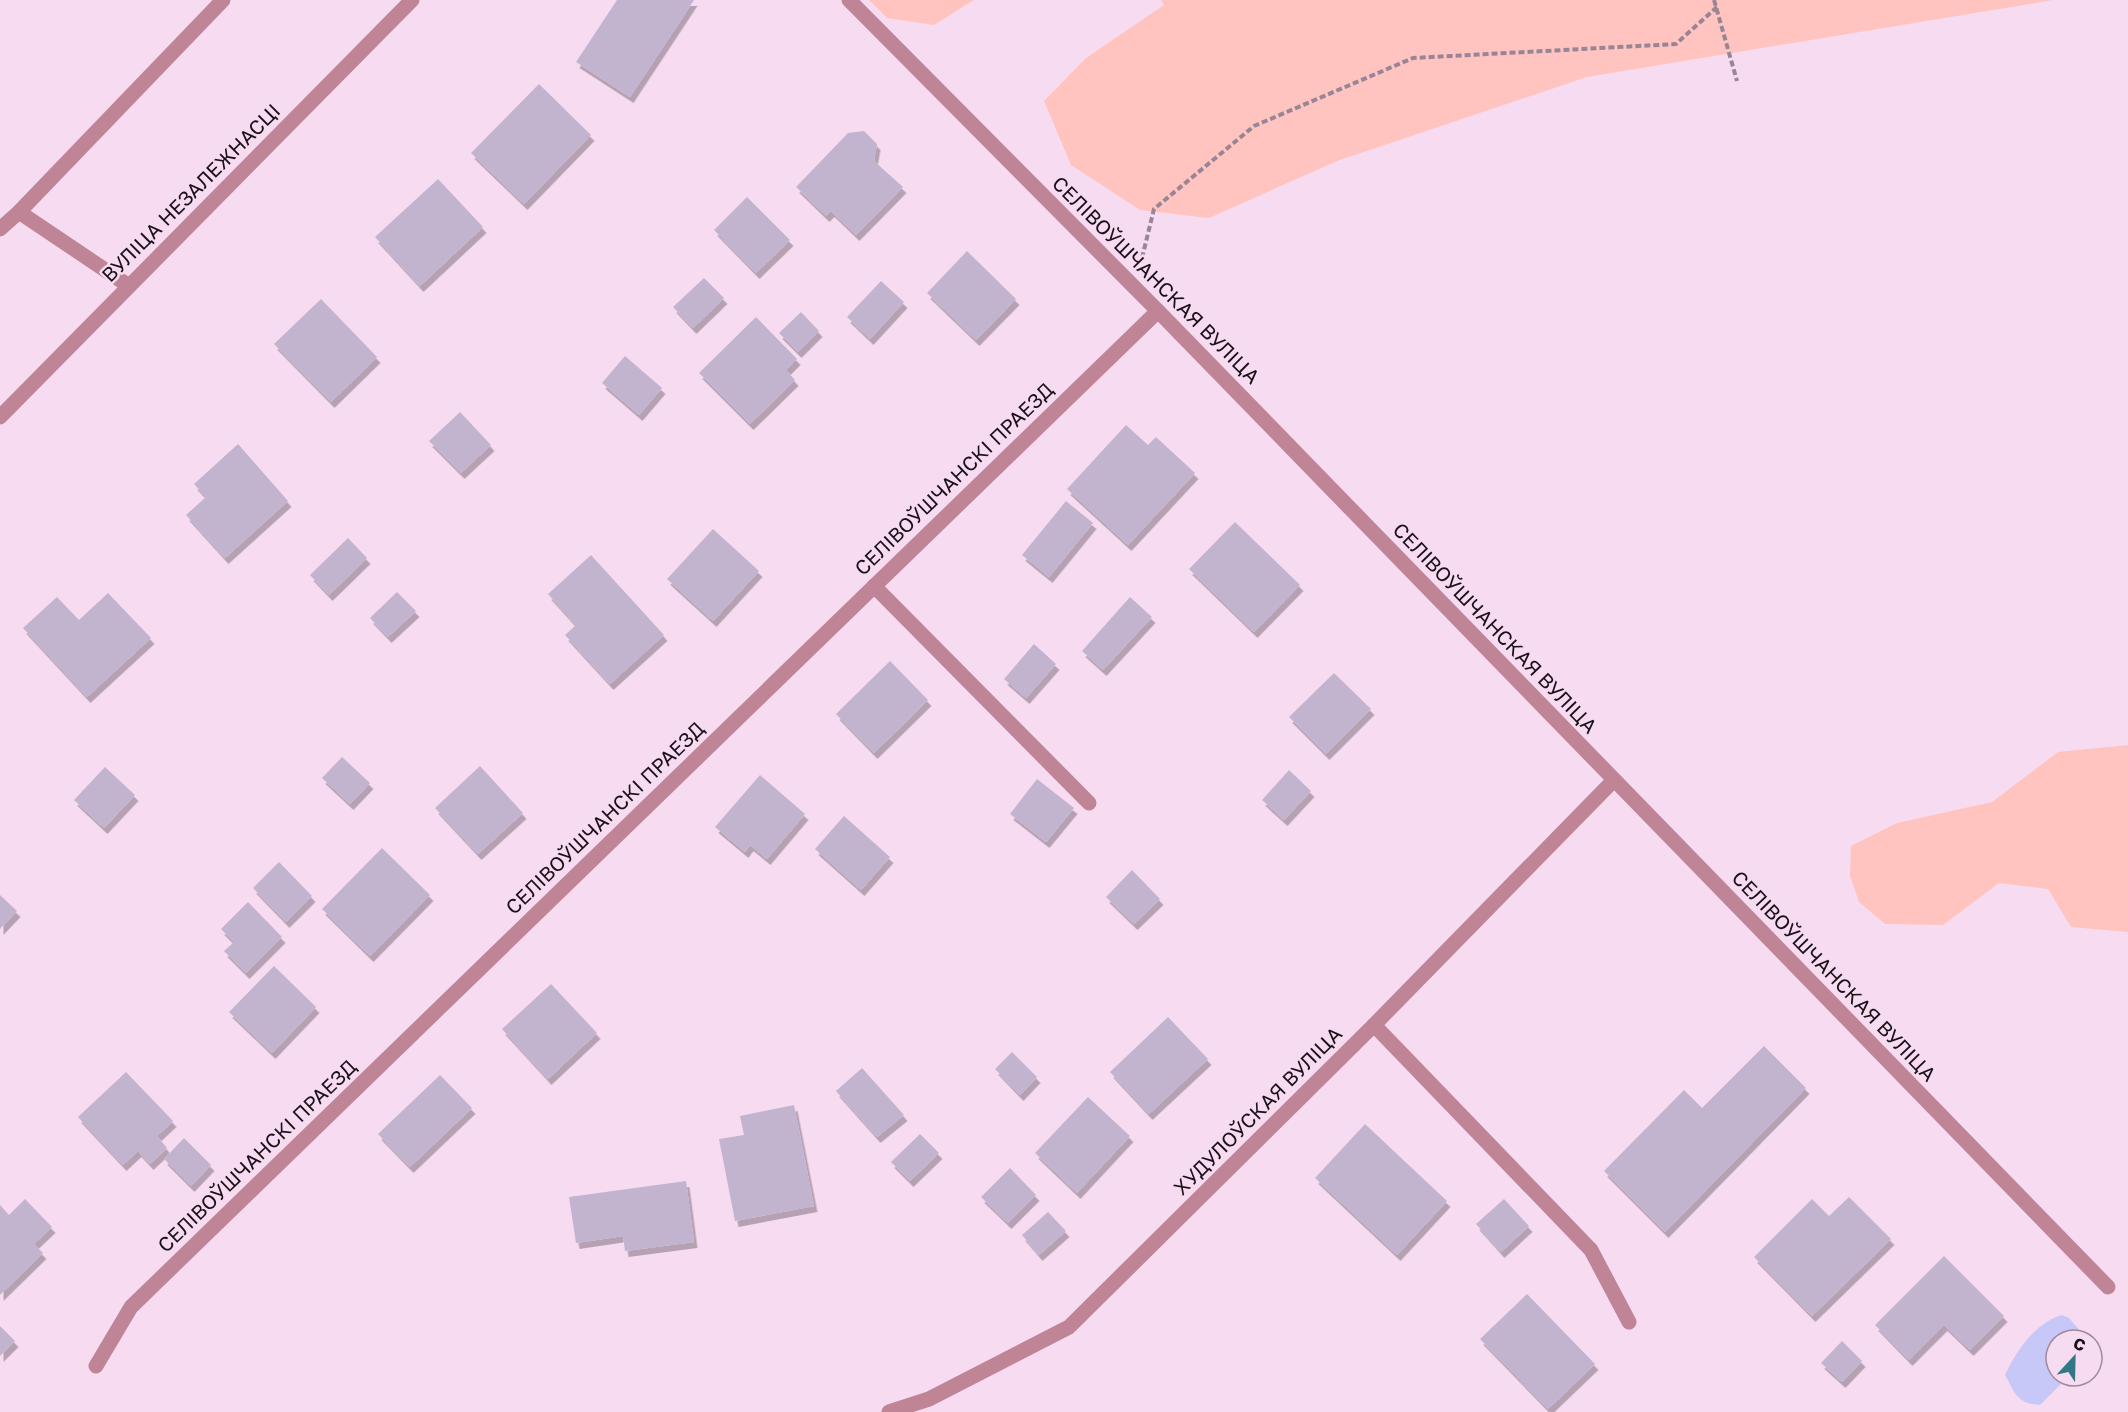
<svg xmlns="http://www.w3.org/2000/svg" width="2128" height="1412" viewBox="0 0 2128 1412" font-family="'Golos Text',sans-serif">
	<style>
		.green { fill: #ffc4c0 }
		.water { fill: #c8c8f8 }
		.building { fill: #c2b4cf; filter: url(#shadow) }
		.lines { fill: none; stroke-linecap: round; stroke-linejoin: round }
		.path { stroke: #998595; stroke-width: 4; stroke-dasharray: 6 3; stroke-linecap: butt }
		.service { stroke: #c08497; stroke-width: 15 }
		.minor { stroke: #c08497; stroke-width: 15 }
		.labels { text-anchor: middle; stroke-width: 5; stroke-linejoin: round; paint-order: stroke }
		.street-label { font-size: 20px; fill: #1a1018; stroke: #f7dcf1 }
	</style>
	<defs>
		<filter id="shadow"><feDropShadow dx="3.5" dy="6" stdDeviation="0" flood-color="#0004"/></filter>
	</defs>
	<rect width="100%" height="100%" fill="#f7dcf1"/>
	<g class="green">
		<path d="M 869,0 L 974,0 L 934,25 L 887,18 Z"/>
		<path d="M 1161,0 L 2053,0 L 1587,77 L 1337,161 L 1209,218 L 1140,210 L 1071,165 L 1044,101 L 1086,58 L 1164,5 Z"/>
		<path d="M 2128,745 L 2128,932 L 2071,927 L 2048,889 L 1999,883 L 1943,925 L 1885,924 L 1859,902 L 1850,876 L 1851,846 L 1897,823 L 1992,802 L 2058,752 Z"/>
	</g>
	<path class="water" d="M 2062,1315 L 2069,1318 L 2088,1340 L 2056,1340 L 2056,1376 L 2069,1376 L 2040,1405 C 2017,1404 2015,1393 2005,1375 C 2016,1351 2036,1322 2062,1315 Z"/>
	<g class="building">
		<path d="M 617,0 L 694,0 L 630,97 L 576,62 Z"/>
		<path d="M 539,84 L 591,135 L 524,204 L 471,153 Z"/>
		<path d="M 864,131 L 877,144 L 874,161 L 903,187 L 856,235 L 831,211 L 826,216 L 796,187 L 848,133 Z"/>
		<path d="M 438,179 L 483,227 L 420,286 L 375,237 Z"/>
		<path d="M 747,197 L 790,240 L 756,273 L 714,230 Z"/>
		<path d="M 967,251 L 1016,299 L 976,340 L 927,293 Z"/>
		<path d="M 704,278 L 724,298 L 693,328 L 673,307 Z"/>
		<path d="M 881,281 L 904,302 L 870,339 L 847,317 Z"/>
		<path d="M 321,299 L 377,357 L 331,402 L 274,344 Z"/>
		<path d="M 801,312 L 819,331 L 798,352 L 779,333 Z"/>
		<path d="M 756,317 L 797,359 L 786,370 L 795,380 L 750,424 L 699,373 Z"/>
		<path d="M 625,356 L 662,388 L 639,415 L 602,383 Z"/>
		<path d="M 460,412 L 491,445 L 461,473 L 429,441 Z"/>
		<path d="M 1126,425 L 1148,445 L 1156,437 L 1195,473 L 1128,545 L 1067,489 Z"/>
		<path d="M 238,444 L 288,501 L 225,558 L 186,515 L 206,497 L 194,484 Z"/>
		<path d="M 1066,501 L 1093,523 L 1049,577 L 1022,555 Z"/>
		<path d="M 1235,522 L 1300,585 L 1254,632 L 1189,569 Z"/>
		<path d="M 713,529 L 759,571 L 713,621 L 667,579 Z"/>
		<path d="M 348,538 L 367,558 L 329,595 L 310,575 Z"/>
		<path d="M 591,555 L 664,635 L 610,684 L 565,635 L 576,625 L 548,594 Z"/>
		<path d="M 397,592 L 416,611 L 388,637 L 370,618 Z"/>
		<path d="M 108,593 L 151,638 L 87,697 L 23,628 L 57,597 L 79,620 Z"/>
		<path d="M 1130,597 L 1152,617 L 1103,670 L 1082,651 Z"/>
		<path d="M 1034,644 L 1056,664 L 1026,698 L 1004,679 Z"/>
		<path d="M 890,661 L 928,700 L 874,753 L 836,714 Z"/>
		<path d="M 1334,673 L 1371,709 L 1326,754 L 1289,717 Z"/>
		<path d="M 342,757 L 370,783 L 350,804 L 322,778 Z"/>
		<path d="M 480,766 L 523,813 L 478,854 L 435,808 Z"/>
		<path d="M 105,767 L 135,795 L 104,828 L 74,800 Z"/>
		<path d="M 1289,770 L 1311,791 L 1284,820 L 1262,800 Z"/>
		<path d="M 760,775 L 805,814 L 767,859 L 750,845 L 745,852 L 715,827 Z"/>
		<path d="M 1037,779 L 1074,808 L 1046,842 L 1010,814 Z"/>
		<path d="M 844,816 L 890,857 L 861,890 L 815,849 Z"/>
		<path d="M 382,848 L 430,895 L 370,956 L 322,909 Z"/>
		<path d="M 279,862 L 312,896 L 286,922 L 253,888 Z"/>
		<path d="M 1132,870 L 1160,899 L 1134,924 L 1106,897 Z"/>
		<path d="M 0,895 L 17,911 L 0,929 Z"/>
		<path d="M 248,902 L 282,937 L 246,973 L 224,951 L 234,942 L 221,929 Z"/>
		<path d="M 274,966 L 316,1007 L 272,1053 L 229,1012 Z"/>
		<path d="M 551,984 L 597,1033 L 548,1079 L 502,1029 Z"/>
		<path d="M 1168,1017 L 1208,1059 L 1149,1114 L 1110,1072 Z"/>
		<path d="M 1764,1046 L 1806,1088 L 1665,1232 L 1604,1171 L 1684,1090 L 1702,1108 Z"/>
		<path d="M 1012,1052 L 1037,1077 L 1020,1095 L 995,1069 Z"/>
		<path d="M 862,1068 L 904,1115 L 877,1137 L 836,1091 Z"/>
		<path d="M 126,1072 L 173,1121 L 157,1136 L 167,1148 L 150,1164 L 138,1151 L 123,1165 L 78,1117 Z"/>
		<path d="M 440,1075 L 472,1108 L 410,1167 L 378,1134 Z"/>
		<path d="M 1088,1097 L 1130,1136 L 1077,1193 L 1035,1153 Z"/>
		<path d="M 794,1105 L 814,1206 L 735,1221 L 719,1139 L 744,1135 L 740,1116 Z"/>
		<path d="M 1365,1124 L 1447,1201 L 1397,1255 L 1315,1178 Z"/>
		<path d="M 920,1134 L 939,1153 L 910,1181 L 891,1162 Z"/>
		<path d="M 184,1138 L 211,1165 L 191,1186 L 164,1159 Z"/>
		<path d="M 1010,1168 L 1036,1195 L 1008,1223 L 981,1197 Z"/>
		<path d="M 686,1181 L 694,1242 L 625,1251 L 623,1236 L 576,1243 L 569,1197 Z"/>
		<path d="M 1849,1197 L 1891,1239 L 1812,1316 L 1754,1257 L 1812,1199 L 1829,1216 Z"/>
		<path d="M 25,1199 L 52,1227 L 34,1244 L 43,1253 L 0,1295 L 0,1205 L 9,1215 Z"/>
		<path d="M 1504,1199 L 1529,1226 L 1501,1252 L 1476,1224 Z"/>
		<path d="M 1048,1212 L 1066,1231 L 1039,1255 L 1022,1235 Z"/>
		<path d="M 1944,1256 L 2004,1316 L 1970,1350 L 1944,1325 L 1909,1360 L 1875,1325 Z"/>
		<path d="M 1527,1294 L 1595,1364 L 1548,1409 L 1480,1339 Z"/>
		<path d="M 0,1326 L 15,1341 L 0,1356 Z"/>
		<path d="M 1842,1341 L 1862,1361 L 1842,1382 L 1821,1363 Z"/>
	</g>
	<g class="lines">
		<g class="path">
			<path d="M 1714,0 L 1737,81"/>
			<path d="M 1142,258 L 1154,209 L 1254,126 L 1413,58 L 1676,44 L 1717,7"/>
		</g>
		<g class="service">
			<path d="M 19,212 L 129,286"/>
			<path d="M 874,586 L 1089,803"/>
			<path d="M 1374,1025 L 1591,1250 L 1629,1322"/>
		</g>
		<g class="minor">
			<path d="M 849,0 L 1158,311 L 2108,1287"/>
			<path d="M 0,229 L 19,212 L 223,0"/>
			<path d="M 0,417 L 412,0"/>
			<path d="M 96,1366 L 131,1307 L 1158,311"/>
			<path d="M 889,1412 L 929,1399 L 1069,1327 L 1374,1025 L 1614,780"/>
		</g>
	</g>
	<g class="labels">
		<g class="street-label">
			<text transform="translate(191 193) rotate(-45)" y="7">ВУЛІЦА НЕЗАЛЕЖНАСЦІ</text>
			<text transform="translate(1156 280) rotate(45)" y="7">СЕЛІВОЎШЧАНСКАЯ ВУЛІЦА</text>
			<text transform="translate(954 479) rotate(-44)" y="7">СЕЛІВОЎШЧАНСКІ ПРАЕЗД</text>
			<text transform="translate(1495 628) rotate(46)" y="7">СЕЛІВОЎШЧАНСКАЯ ВУЛІЦА</text>
			<text transform="translate(605 818) rotate(-44)" y="7">СЕЛІВОЎШЧАНСКІ ПРАЕЗД</text>
			<text transform="translate(1834 976) rotate(46)" y="7">СЕЛІВОЎШЧАНСКАЯ ВУЛІЦА</text>
			<text transform="translate(1258 1111) rotate(-45)" y="7">ХУДУЛОЎСКАЯ ВУЛІЦА</text>
			<text transform="translate(257 1156) rotate(-44)" y="7">СЕЛІВОЎШЧАНСКІ ПРАЕЗД</text>
		</g>
	</g>
	<g transform="translate(2074 1358) rotate(22)"><circle r="28" fill="#f7dcf1" stroke="#9f8a9a" stroke-width="1.5"/>
	<path d="M0-4.5L10 22L0 15L-10 22Z" fill="#337985"/>
	<text y="-9" font-size="16" font-weight="bold" text-anchor="middle" fill="#1a1018">С</text>
	</g>
</svg>
